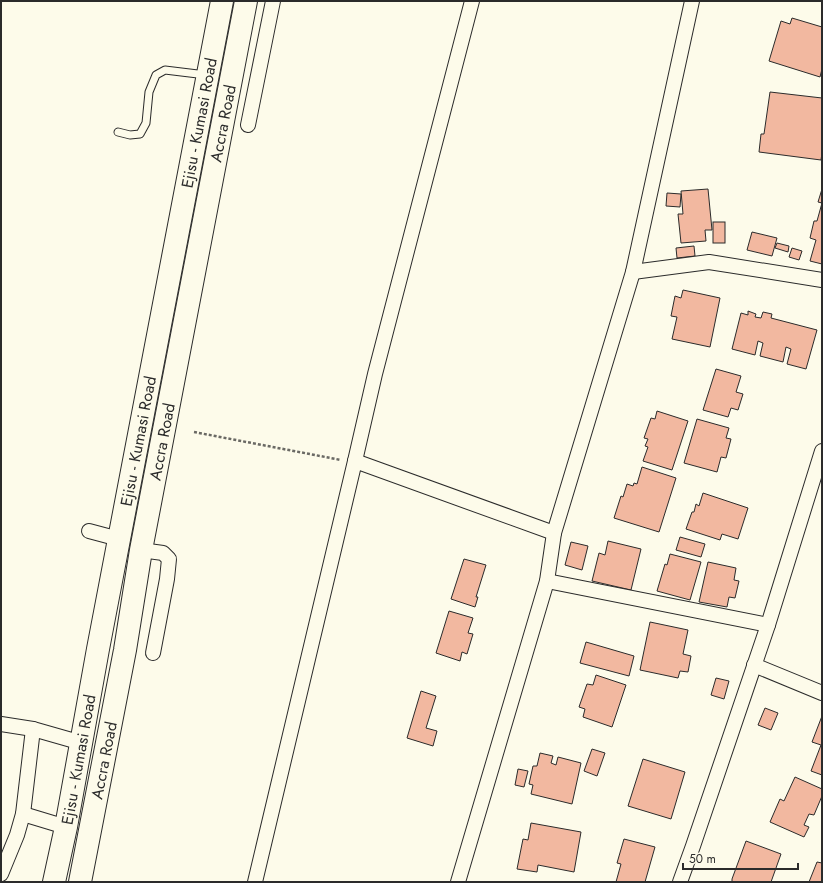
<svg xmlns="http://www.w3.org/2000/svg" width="823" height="883" viewBox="0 0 823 883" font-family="Jost,sans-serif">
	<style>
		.building { fill: #f2b8a0; stroke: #2b2b2b }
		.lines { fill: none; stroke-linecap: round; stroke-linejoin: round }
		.lane-casing { stroke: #2b2b2b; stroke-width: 9 }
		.street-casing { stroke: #2b2b2b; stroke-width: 16 }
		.highway-casing { stroke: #2b2b2b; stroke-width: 24 }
		.path { stroke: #6a6964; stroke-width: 2.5; stroke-dasharray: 3 2; stroke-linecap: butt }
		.lane { stroke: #fdfbea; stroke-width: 7 }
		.street { stroke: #fdfbea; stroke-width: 14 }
		.highway { stroke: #fdfbea; stroke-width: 22 }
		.labels { text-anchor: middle; stroke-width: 3; stroke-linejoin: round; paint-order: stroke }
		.street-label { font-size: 16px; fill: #2b2b2b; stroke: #fdfbea }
	</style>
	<rect width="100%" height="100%" fill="#fdfbea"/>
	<g class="building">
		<path d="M 792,18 L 822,27 L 822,69 L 820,77 L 769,61 L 781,21 L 790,24 Z"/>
		<path d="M 770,92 L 822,98 L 822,153 L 821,160 L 759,152 L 761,134 L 764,134 Z"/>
		<path d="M 708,189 L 712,230 L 705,230 L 706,241 L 681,243 L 678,214 L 683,214 L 681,191 Z"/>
		<path d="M 822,189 L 822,264 L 810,261 L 816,240 L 810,238 L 814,221 L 817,221 L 822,203 L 818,202 Z"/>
		<path d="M 667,193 L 681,194 L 680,207 L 666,206 Z"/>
		<rect x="713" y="222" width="12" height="21"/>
		<path d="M 752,232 L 777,238 L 772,256 L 747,250 Z"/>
		<path d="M 777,243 L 789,246 L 788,252 L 775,248 Z"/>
		<path d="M 694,246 L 695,256 L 677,258 L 676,248 Z"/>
		<path d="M 792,248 L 802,251 L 799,260 L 789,257 Z"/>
		<path d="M 683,290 L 720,298 L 710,347 L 672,339 L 677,317 L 671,316 L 675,296 L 681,298 Z"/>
		<path d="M 748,311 L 756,314 L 755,317 L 761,318 L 763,312 L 772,314 L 771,318 L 817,330 L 806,369 L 787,364 L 791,349 L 786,347 L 783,362 L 760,356 L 763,343 L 758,341 L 755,355 L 732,349 L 741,313 L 748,315 Z"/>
		<path d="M 716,369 L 741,376 L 736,392 L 743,394 L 738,410 L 731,408 L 728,417 L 703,410 Z"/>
		<path d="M 657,411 L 688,421 L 672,470 L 643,461 L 648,447 L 645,446 L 648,439 L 644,438 L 651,418 L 655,419 Z"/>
		<path d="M 697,419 L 729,428 L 726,438 L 731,439 L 726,458 L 721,457 L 717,472 L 684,463 Z"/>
		<path d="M 642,467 L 676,478 L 659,532 L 614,518 L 621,496 L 623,497 L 627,484 L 633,486 L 634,483 L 637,484 Z"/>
		<path d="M 703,493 L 748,508 L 738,539 L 722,534 L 720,540 L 686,529 L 692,512 L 694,512 L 696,504 L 699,506 Z"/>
		<path d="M 680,537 L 705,544 L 701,557 L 676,550 Z"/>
		<path d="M 608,541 L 641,549 L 631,590 L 592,581 L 599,553 L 605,555 Z"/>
		<path d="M 571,542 L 588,546 L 582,570 L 565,565 Z"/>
		<path d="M 670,554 L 701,562 L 690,600 L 657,591 L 665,564 L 667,565 Z"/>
		<path d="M 464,559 L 486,565 L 476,597 L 478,597 L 475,607 L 451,599 Z"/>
		<path d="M 708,562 L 736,568 L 734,580 L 739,581 L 735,598 L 729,597 L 727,607 L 699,602 Z"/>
		<path d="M 449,611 L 473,618 L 468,633 L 473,634 L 467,654 L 462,652 L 460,661 L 436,653 Z"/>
		<path d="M 650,622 L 688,630 L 683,654 L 691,656 L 688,672 L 680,671 L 678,678 L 640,670 Z"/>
		<path d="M 586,642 L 634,656 L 629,676 L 580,663 Z"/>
		<path d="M 596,675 L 626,685 L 612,727 L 583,717 L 585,709 L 579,707 L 587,684 L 593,685 Z"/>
		<path d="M 716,678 L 729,681 L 724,699 L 711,695 Z"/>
		<path d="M 421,691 L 436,696 L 426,728 L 437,731 L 433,746 L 407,738 Z"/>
		<path d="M 765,708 L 778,713 L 771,730 L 758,725 Z"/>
		<path d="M 822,716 L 822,775 L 811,771 L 821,745 L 812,742 Z"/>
		<path d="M 592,749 L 605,753 L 597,776 L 584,771 Z"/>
		<path d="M 540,753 L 553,756 L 551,763 L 556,765 L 558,757 L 581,763 L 572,804 L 531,794 L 533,785 L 529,784 L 533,766 L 537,766 Z"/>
		<path d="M 643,759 L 685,772 L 671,819 L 628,806 Z"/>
		<path d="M 518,769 L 528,771 L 524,787 L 515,785 Z"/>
		<path d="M 795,777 L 822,789 L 822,796 L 814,815 L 809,814 L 804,825 L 809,827 L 804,837 L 770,822 L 780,799 L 784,801 Z"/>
		<path d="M 531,823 L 581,832 L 574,872 L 538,865 L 537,872 L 517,869 L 523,839 L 528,840 Z"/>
		<path d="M 624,839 L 655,847 L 645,882 L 616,882 L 621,864 L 617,863 Z"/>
		<path d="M 746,841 L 781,854 L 771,882 L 732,882 L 732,879 Z"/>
		<path d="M 817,862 L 822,863 L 822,882 L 809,882 Z"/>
	</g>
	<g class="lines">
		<g class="lane-casing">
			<path id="lane" d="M 118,132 L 130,135 L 140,134 L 146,123 L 149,92 L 156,75 L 165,70 L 206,75"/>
		</g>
		<g class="street-casing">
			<g id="street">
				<path d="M 248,125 L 273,1"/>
				<path d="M 633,272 L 709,262 L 822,280"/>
				<path d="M 355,461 L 554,533"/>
				<path d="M 89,531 L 119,539"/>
				<path d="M 141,550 L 163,553 L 169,559 L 167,579 L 153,653"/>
				<path d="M 547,581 L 768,625"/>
				<path d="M 754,665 L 822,693"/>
				<path d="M 1,724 L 33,729 L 82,743"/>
				<path d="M 23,814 L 66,827"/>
				<path d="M 1,874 L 17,835 L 23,814 L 33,729"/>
				<path d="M 255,882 L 355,461 L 375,374 L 472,1"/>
				<path d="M 458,882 L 547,581 L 554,533 L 633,272 L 692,1"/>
				<path d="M 680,882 L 693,846 L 768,625 L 822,451"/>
			</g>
		</g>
		<g class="highway-casing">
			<g id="highway">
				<path id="s1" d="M 54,882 L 66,827 L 98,649 L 222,1"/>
				<path id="s2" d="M 80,882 L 125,650 L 141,550 L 246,1"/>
			</g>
		</g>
		<path class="path" d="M 194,432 L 341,460"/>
		<use href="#lane" class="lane"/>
		<use href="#street" class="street"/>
		<use href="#highway" class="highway"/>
	</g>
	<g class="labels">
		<g class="street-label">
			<text dy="6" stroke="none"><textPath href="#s1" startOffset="773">Ejisu - Kumasi Road</textPath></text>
			<text dy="6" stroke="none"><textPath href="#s2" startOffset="772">Accra Road</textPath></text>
			<text dy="6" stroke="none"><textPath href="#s1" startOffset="449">Ejisu - Kumasi Road</textPath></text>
			<text dy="6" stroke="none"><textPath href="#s2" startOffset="448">Accra Road</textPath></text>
			<text dy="6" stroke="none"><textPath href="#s1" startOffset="125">Ejisu - Kumasi Road</textPath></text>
			<text dy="6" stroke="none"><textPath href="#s2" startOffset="124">Accra Road</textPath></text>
		</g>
	</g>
	<rect width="823" height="883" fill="none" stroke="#2b2b2b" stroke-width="4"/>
	<path d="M683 863v6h115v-6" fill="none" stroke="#2b2b2b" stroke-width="2"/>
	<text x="689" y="863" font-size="12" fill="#2b2b2b" stroke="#fdfbea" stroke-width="3" paint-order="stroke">50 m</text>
</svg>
